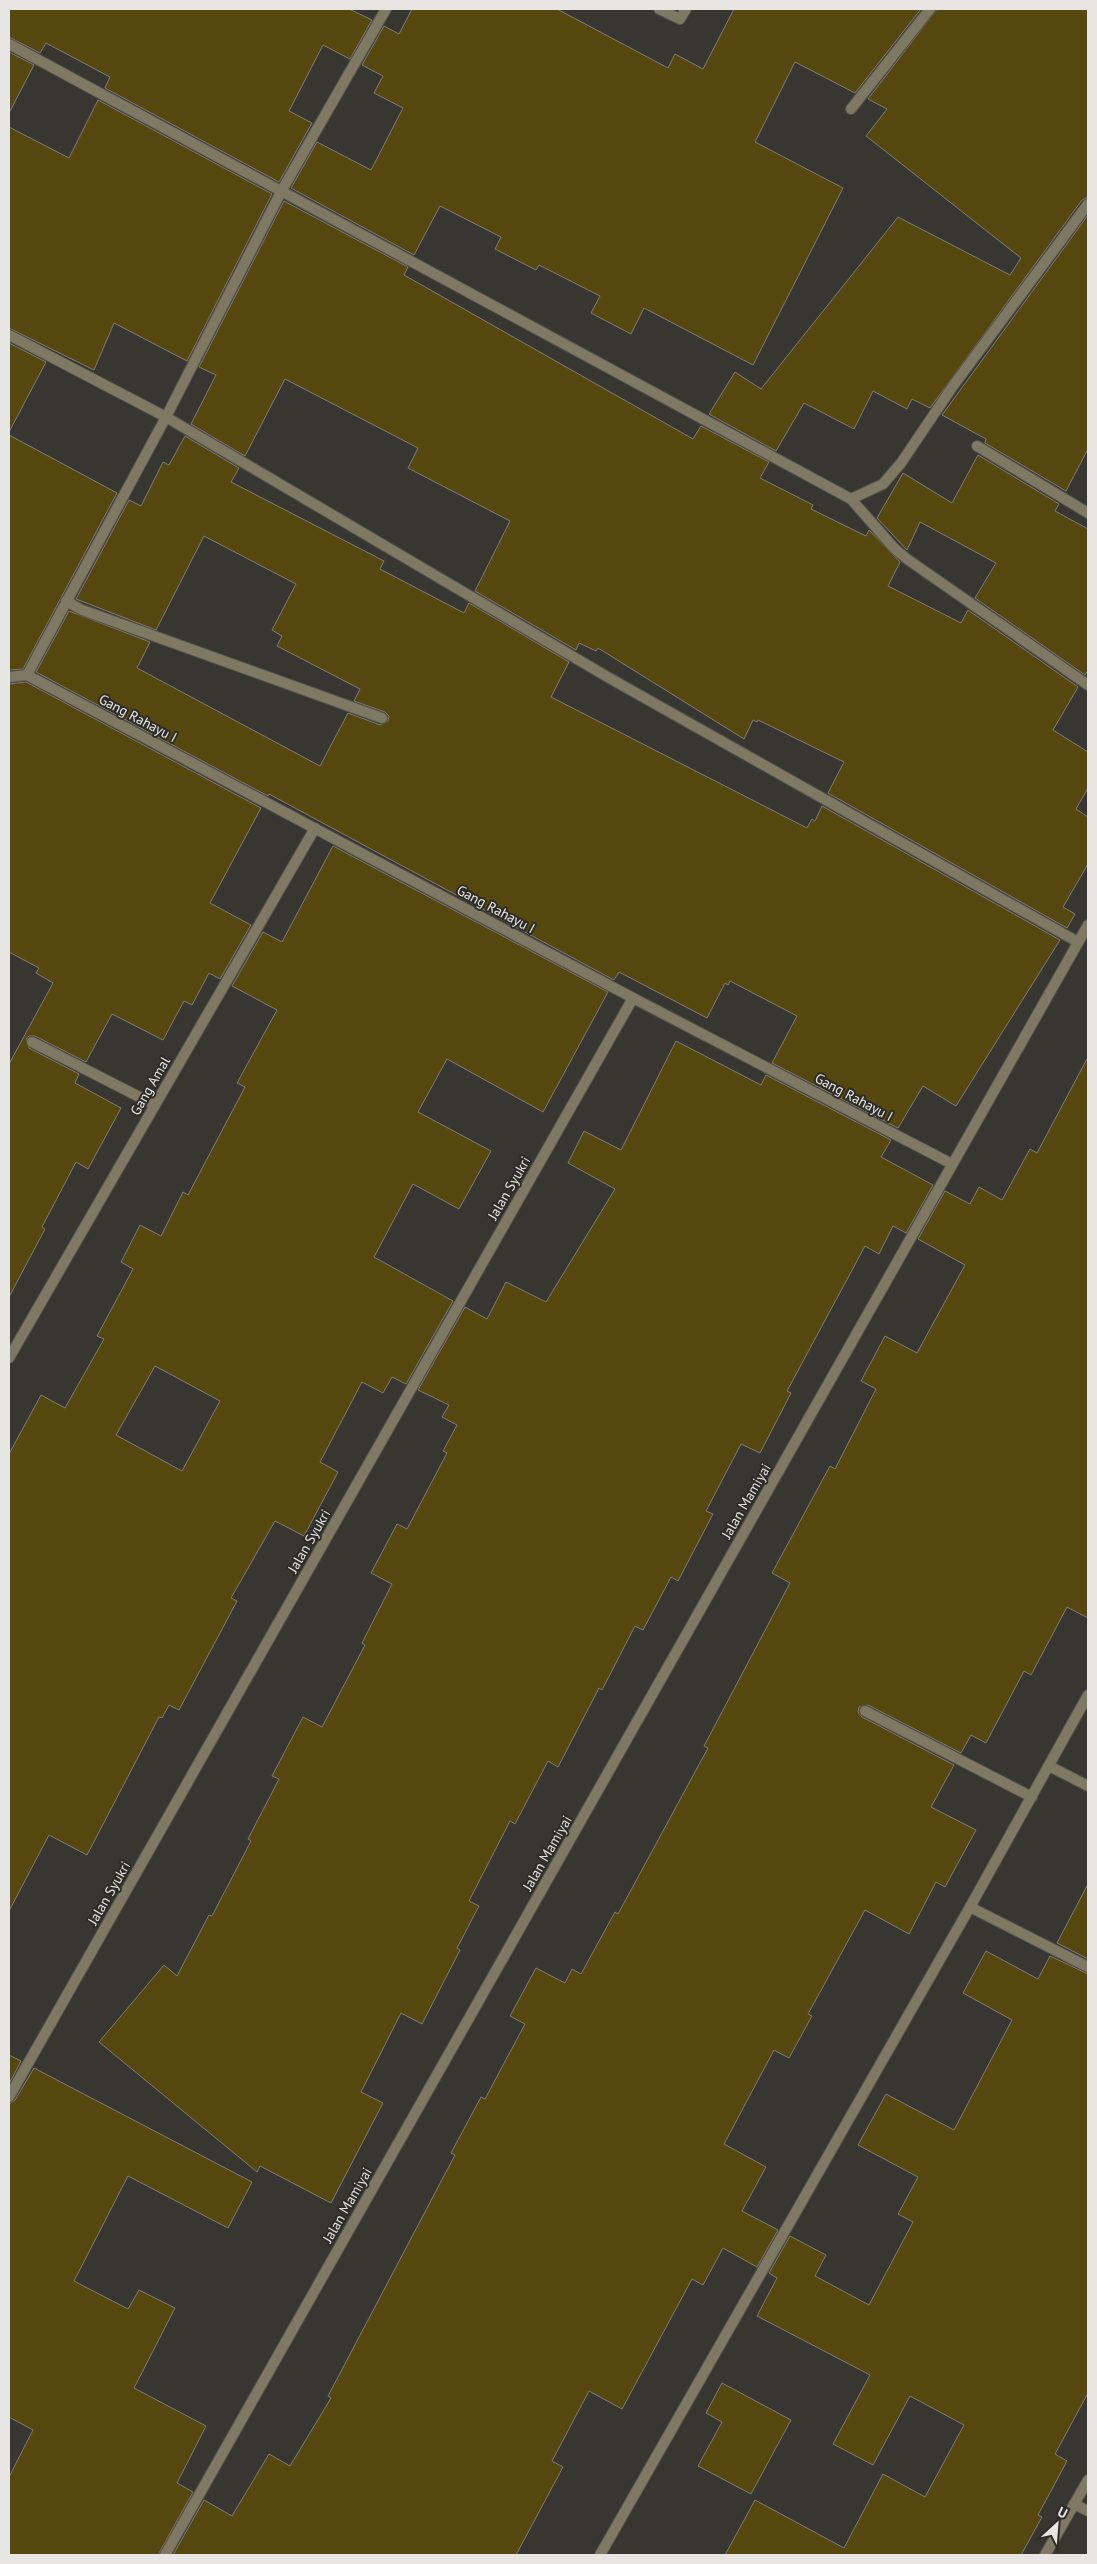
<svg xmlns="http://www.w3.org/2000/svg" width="1097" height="2564" viewBox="0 0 1097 2564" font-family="'PT Sans',sans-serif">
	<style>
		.building { fill: #56470f; stroke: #7e7d78; fill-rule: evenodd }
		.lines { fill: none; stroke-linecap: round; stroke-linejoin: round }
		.lane-casing { stroke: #53524d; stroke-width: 12 }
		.street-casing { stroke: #53524d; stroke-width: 12 }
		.lane { stroke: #7f7862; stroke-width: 10 }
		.street { stroke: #7f7862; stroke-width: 10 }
		.labels { text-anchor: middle; stroke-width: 4; stroke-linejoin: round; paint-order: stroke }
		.street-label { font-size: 14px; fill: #e7e6e3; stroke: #2d2c27 }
	</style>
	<rect width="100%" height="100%" fill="#373631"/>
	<g class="building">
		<path d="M 9,9 L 349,9 L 372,20 L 350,59 L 323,45 L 289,111 L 312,123 L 279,182 L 105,88 L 110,77 L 46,43 L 40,53 L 9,37 Z"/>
		<path d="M 412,9 L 557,9 L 668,68 L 675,54 L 703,69 L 734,9 L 921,9 L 855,93 L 795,62 L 755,142 L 843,188 L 753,365 L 644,308 L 631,334 L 591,313 L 600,296 L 539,265 L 536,270 L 495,249 L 501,237 L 440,206 L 414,255 L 291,188 L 317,142 L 371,170 L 403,108 L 374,93 L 383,76 L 362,65 L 384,26 L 399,34 Z"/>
		<path d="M 937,9 L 1088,9 L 1088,197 L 1082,200 L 930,408 L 912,399 L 907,409 L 873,391 L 854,429 L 804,403 L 776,451 L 709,414 L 735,372 L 761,389 L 898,217 L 1010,275 L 1021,258 L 866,136 L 887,109 L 868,99 Z"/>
		<path d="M 9,52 L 34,65 L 9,113 Z"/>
		<path d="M 98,100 L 272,194 L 187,361 L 114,323 L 94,370 L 9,328 L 9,127 L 69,158 Z"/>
		<path d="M 284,201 L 408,267 L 404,275 L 693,439 L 701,426 L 769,462 L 760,478 L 813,505 L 811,509 L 866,536 L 869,530 L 900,562 L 888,586 L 961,623 L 968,610 L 1078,687 L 1053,730 L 1088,752 L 1088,788 L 1076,809 L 1088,817 L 1088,864 L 1063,907 L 1075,914 L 1067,928 L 828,793 L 844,762 L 758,720 L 757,722 L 753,720 L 744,739 L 598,648 L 596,651 L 579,643 L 576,650 L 475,591 L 510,521 L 408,468 L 418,448 L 285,379 L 245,456 L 191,424 L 216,375 L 199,367 Z"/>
		<path d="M 1088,215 L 1088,449 L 1066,491 L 985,443 L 986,439 L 942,415 Z"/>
		<path d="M 9,343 L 46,362 L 9,432 Z"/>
		<path d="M 9,435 L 117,493 L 23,669 L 9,670 Z"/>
		<path d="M 185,436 L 239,468 L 231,482 L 384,561 L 380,569 L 464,613 L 469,603 L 569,662 L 551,697 L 807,828 L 812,819 L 815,821 L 822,806 L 1060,940 L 956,1106 L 923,1086 L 898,1128 L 772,1063 L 797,1016 L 730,981 L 728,985 L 725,983 L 707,1018 L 619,972 L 614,980 L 269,794 L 268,796 L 36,672 L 69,611 L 150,642 L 137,668 L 320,766 L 348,713 L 380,725 L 388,721 L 389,716 L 385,712 L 354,701 L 360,689 L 277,646 L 282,636 L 272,630 L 296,584 L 204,536 L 156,630 L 76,599 L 129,500 L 141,506 L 163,462 L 169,465 Z"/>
		<path d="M 978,455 L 1059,504 L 1055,511 L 1088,529 L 1088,670 L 1085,675 L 975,598 L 996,563 L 920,522 L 907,550 L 877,518 L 903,473 L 952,503 Z"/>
		<path d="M 26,682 L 261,808 L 210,903 L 251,925 L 220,979 L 209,973 L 192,1005 L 184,1001 L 163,1040 L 112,1014 L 86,1062 L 35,1036 L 29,1036 L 26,1039 L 29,1048 L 79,1074 L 75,1083 L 121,1108 L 88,1169 L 76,1162 L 42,1227 L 45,1229 L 9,1297 L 9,1064 L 53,983 L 36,973 L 39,968 L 9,952 L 9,684 Z"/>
		<path d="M 333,846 L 608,992 L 543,1112 L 447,1059 L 418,1112 L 491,1151 L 459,1209 L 413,1184 L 374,1257 L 453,1301 L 406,1384 L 392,1377 L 383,1393 L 362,1382 L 320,1462 L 338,1472 L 304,1536 L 275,1521 L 231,1598 L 237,1601 L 179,1710 L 169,1705 L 162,1718 L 159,1717 L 87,1855 L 49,1835 L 9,1911 L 9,1454 L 41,1395 L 65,1408 L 104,1339 L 97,1336 L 133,1269 L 121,1262 L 140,1225 L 161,1236 L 183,1192 L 188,1195 L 245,1087 L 237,1083 L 277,1010 L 232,986 L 263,932 L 282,942 ZM 155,1366 L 220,1401 L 182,1471 L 116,1435 Z"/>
		<path d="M 676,1041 L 761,1085 L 766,1075 L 891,1140 L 881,1157 L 933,1185 L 906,1233 L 893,1226 L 879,1254 L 865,1246 L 787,1391 L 791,1393 L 760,1453 L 741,1444 L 706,1511 L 713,1514 L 678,1581 L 671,1577 L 643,1630 L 635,1626 L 602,1690 L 599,1688 L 558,1767 L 548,1761 L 515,1824 L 510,1821 L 469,1901 L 479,1906 L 457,1948 L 460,1950 L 422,2024 L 401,2013 L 361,2092 L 383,2103 L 331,2203 L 260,2166 L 257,2172 L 99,2042 L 164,1965 L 177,1976 L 209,1915 L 212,1916 L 251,1841 L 248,1839 L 279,1779 L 272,1776 L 303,1717 L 322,1727 L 365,1645 L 362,1643 L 392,1584 L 371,1573 L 397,1524 L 407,1529 L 447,1453 L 443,1451 L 457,1425 L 442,1417 L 449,1405 L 418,1390 L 465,1307 L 487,1319 L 506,1282 L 546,1302 L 615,1189 L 568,1163 L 584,1131 L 621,1150 Z"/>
		<path d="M 1088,1057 L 1088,1618 L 1067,1607 L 1031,1675 L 1024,1671 L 986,1743 L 971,1735 L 961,1753 L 868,1705 L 859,1707 L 858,1712 L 862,1717 L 954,1765 L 931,1807 L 976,1830 L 945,1887 L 936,1882 L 909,1934 L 865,1910 L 808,2014 L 812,2016 L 789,2058 L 774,2050 L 724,2144 L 766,2167 L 742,2211 L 778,2230 L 757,2267 L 723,2248 L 703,2285 L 692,2279 L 622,2409 L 589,2391 L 552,2461 L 563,2467 L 516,2555 L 173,2555 L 204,2500 L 232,2516 L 269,2454 L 290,2466 L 331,2398 L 328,2396 L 455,2155 L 451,2153 L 481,2097 L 485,2099 L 525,2024 L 510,2016 L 536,1968 L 565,1983 L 572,1969 L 581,1974 L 615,1912 L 618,1914 L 708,1748 L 704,1746 L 790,1583 L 772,1573 L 830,1466 L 835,1469 L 876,1389 L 861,1381 L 885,1336 L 917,1353 L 965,1265 L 918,1239 L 945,1191 L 970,1204 L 979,1187 L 1002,1200 L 1030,1149 L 1037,1153 Z"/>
		<path d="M 1088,1884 L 1088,1959 L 1057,1943 Z"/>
		<path d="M 986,1951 L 1038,1979 L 1050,1956 L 1088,1974 L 1088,2393 L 1055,2454 L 1067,2461 L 1038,2515 L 1042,2517 L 1021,2555 L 725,2555 L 755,2500 L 844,2548 L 883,2474 L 925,2497 L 964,2425 L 910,2396 L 873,2465 L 833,2444 L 870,2375 L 757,2316 L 777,2278 L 769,2273 L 790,2236 L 826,2255 L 815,2276 L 869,2305 L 913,2222 L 898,2214 L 918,2177 L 858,2145 L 886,2094 L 954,2130 L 1012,2020 L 963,1993 Z"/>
		<path d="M 9,2055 L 21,2061 L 9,2084 Z"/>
		<path d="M 34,2068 L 252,2182 L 228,2228 L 128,2176 L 74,2281 L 128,2309 L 139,2290 L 175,2308 L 134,2388 L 206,2426 L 177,2483 L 193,2492 L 158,2555 L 9,2555 L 9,2477 L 33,2430 L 9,2417 L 9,2104 L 15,2100 Z"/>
		<path d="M 722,2383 L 791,2420 L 751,2494 L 698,2466 L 722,2422 L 706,2413 Z"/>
	</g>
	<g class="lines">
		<g class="lane-casing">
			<g id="lane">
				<path d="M 66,601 L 82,610 L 382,718"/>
				<path d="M 32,1042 L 155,1105"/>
				<path d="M 865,1711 L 1032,1797"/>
			</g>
		</g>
		<g class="street-casing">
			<g id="street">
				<path d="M 659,9 L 680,19 L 686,9"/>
				<path d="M 9,44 L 851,499 L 894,548 L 907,559 L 1088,685"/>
				<path d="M 851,109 L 930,9"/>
				<path d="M 9,335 L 166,417 L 611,679 L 1078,942"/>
				<path d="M 977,446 L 1088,513"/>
				<path d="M 851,499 L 883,484 L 901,463 L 953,386 L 1088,204"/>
				<path d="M 27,675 L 633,998 L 952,1164"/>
				<path d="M 27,675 L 166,417 L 282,190 L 386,9"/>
				<path d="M 9,677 L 27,675"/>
				<path d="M 9,1358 L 315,828"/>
				<path d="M 1049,1766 L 1088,1786"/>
				<path d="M 970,1907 L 1088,1967"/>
				<path d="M 9,2097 L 633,998"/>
				<path d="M 1074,2504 L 1088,2511"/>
				<path d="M 165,2555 L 1088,925"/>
				<path d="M 600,2555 L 970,1907 L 1088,1695"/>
				<path d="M 1045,2555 L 1088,2480"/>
			</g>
		</g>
		<use href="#lane" class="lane"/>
		<use href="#street" class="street"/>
	</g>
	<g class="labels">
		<g class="street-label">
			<text transform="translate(138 718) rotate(28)" y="5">Gang Rahayu I</text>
			<text transform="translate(496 909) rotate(28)" y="5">Gang Rahayu I</text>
			<text transform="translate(150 1086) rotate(-60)" y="5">Gang Amal</text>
			<text transform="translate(854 1097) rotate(28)" y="5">Gang Rahayu I</text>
			<text transform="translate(509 1188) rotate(-60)" y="5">Jalan Syukri</text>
			<text transform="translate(746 1501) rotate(-60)" y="5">Jalan Mamiyai</text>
			<text transform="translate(309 1541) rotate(-60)" y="5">Jalan Syukri</text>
			<text transform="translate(547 1853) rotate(-60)" y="5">Jalan Mamiyai</text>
			<text transform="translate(109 1893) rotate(-60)" y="5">Jalan Syukri</text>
			<text transform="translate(347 2205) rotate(-60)" y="5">Jalan Mamiyai</text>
		</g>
	</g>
	<rect width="1097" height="2564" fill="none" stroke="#e7e6e3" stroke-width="20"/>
	<g transform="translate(1057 2524) rotate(26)" stroke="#2d2c27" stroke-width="4" paint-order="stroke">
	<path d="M0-4L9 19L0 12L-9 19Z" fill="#e7e6e3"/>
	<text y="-8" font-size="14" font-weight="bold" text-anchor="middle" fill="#e7e6e3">U</text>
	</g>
</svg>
